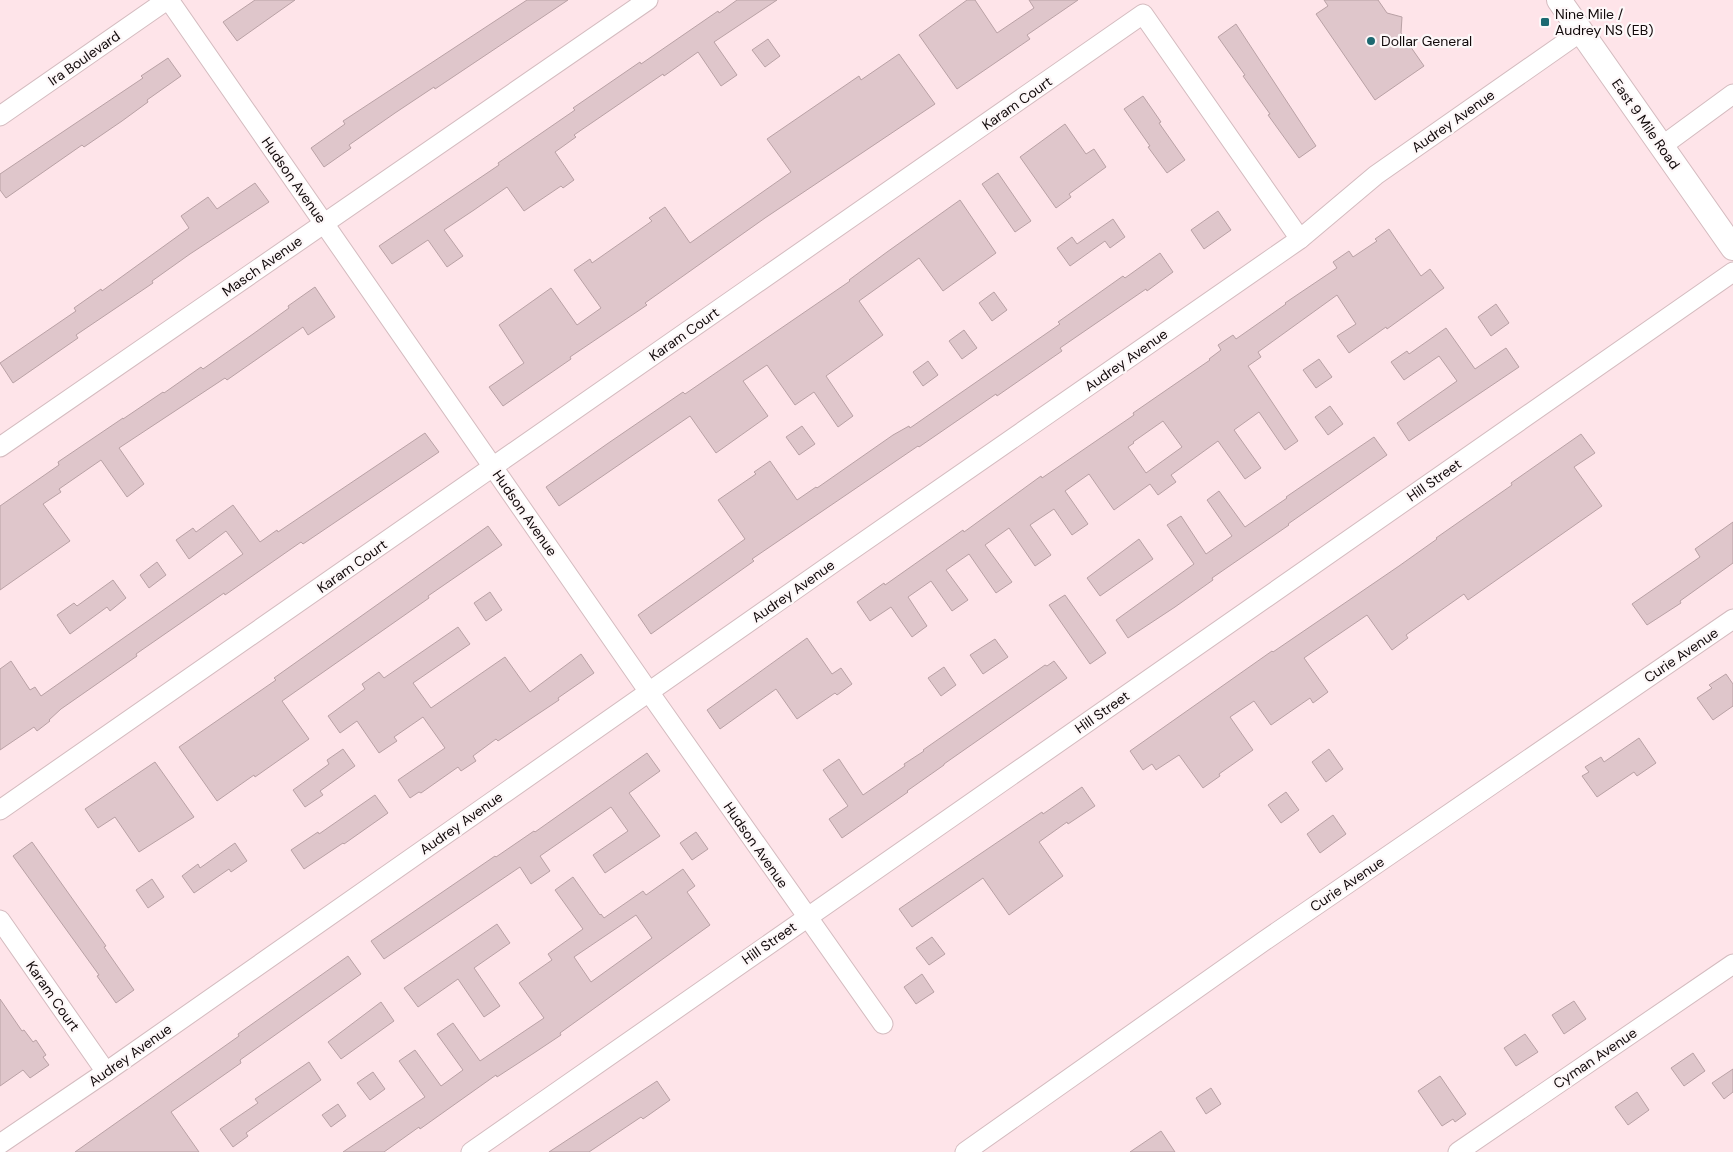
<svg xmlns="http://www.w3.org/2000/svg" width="1733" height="1152" viewBox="0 0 1733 1152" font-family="'DM Sans',sans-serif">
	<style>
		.building { fill: #dfc6cb; stroke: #b9a1a5; fill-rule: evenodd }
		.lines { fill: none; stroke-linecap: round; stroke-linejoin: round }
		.minor-casing { stroke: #d4bbbf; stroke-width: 21 }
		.major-casing { stroke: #d4bbbf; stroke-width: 26 }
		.minor { stroke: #fff; stroke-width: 19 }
		.major { stroke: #fff; stroke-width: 24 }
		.poi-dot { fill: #1d6971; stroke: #fdf7f8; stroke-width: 2 }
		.labels { text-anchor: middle; stroke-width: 4.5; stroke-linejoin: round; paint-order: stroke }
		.poi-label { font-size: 14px; fill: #11090a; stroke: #fdf7f8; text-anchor: start }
		.street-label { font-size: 14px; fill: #11090a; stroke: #fdf7f8 }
	</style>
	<rect width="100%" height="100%" fill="#fee4e9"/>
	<g class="building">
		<path d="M 255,0 L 295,0 L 237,41 L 223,22 Z"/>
		<path d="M 527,0 L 568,0 L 435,89 L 434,87 L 395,113 L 349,145 L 351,148 L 324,167 L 311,148 L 345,124 L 343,121 Z"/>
		<path d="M 737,0 L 777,0 L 714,42 L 737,75 L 721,86 L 698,52 L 664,76 L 663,74 L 574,135 L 576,137 L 555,152 L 574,180 L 563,188 L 561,186 L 524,211 L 507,187 L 474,210 L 444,230 L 463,256 L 447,267 L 428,240 L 392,264 L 379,246 L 499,165 L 498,163 L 575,110 L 573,108 L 640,62 L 641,64 L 718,11 L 719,13 Z"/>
		<path d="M 967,0 L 975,0 L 997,33 L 1034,8 L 1029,0 L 1078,0 L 1027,35 L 1030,39 L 957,89 L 919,35 Z"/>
		<path d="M 1324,0 L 1378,0 L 1387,13 L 1402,17 L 1401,33 L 1424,66 L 1375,100 L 1316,14 L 1328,6 Z"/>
		<path d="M 1236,24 L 1316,146 L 1299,158 L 1268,115 L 1270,114 L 1243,76 L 1245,75 L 1218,37 Z"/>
		<path d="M 768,39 L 780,56 L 765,67 L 752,50 Z"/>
		<path d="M 899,54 L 935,104 L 765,218 L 645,303 L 647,305 L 570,357 L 571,359 L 503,406 L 489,387 L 524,363 L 499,325 L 551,288 L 577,325 L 601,308 L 574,270 L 590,259 L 592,263 L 652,221 L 649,218 L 665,207 L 690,243 L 791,172 L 767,139 L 859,76 L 861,80 Z"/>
		<path d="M 168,58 L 181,76 L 147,100 L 148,102 L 122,121 L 84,147 L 82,145 L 6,198 L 0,190 L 0,174 L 143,78 L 141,76 Z"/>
		<path d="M 1143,96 L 1161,122 L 1159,123 L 1185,160 L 1167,173 L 1148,147 L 1150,146 L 1124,109 Z"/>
		<path d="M 1065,124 L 1086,154 L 1094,149 L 1106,167 L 1069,194 L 1071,197 L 1056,208 L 1020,157 Z"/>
		<path d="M 998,173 L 1031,221 L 1015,232 L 982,184 Z"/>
		<path d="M 255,183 L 269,202 L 190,254 L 152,281 L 153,283 L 76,335 L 78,338 L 13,383 L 0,363 L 76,311 L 74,308 L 101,289 L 102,291 L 189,228 L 181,216 L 208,197 L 217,209 Z"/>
		<path d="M 960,200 L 996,253 L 943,291 L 919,258 L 859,301 L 883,335 L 826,376 L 853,416 L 838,427 L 814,392 L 795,405 L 767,365 L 743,381 L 768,416 L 716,453 L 690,416 L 559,506 L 546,487 L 607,444 L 683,392 L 685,394 L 850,281 L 849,280 L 887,252 Z"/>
		<path d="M 1218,211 L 1231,230 L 1204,249 L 1191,230 Z"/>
		<path d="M 1113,219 L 1125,237 L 1110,248 L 1105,241 L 1070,266 L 1057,248 L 1072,237 L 1077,244 Z"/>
		<path d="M 1389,229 L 1421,276 L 1430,269 L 1444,288 L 1387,329 L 1386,327 L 1349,353 L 1337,336 L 1356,324 L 1337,295 L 1258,352 L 1261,357 L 1248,366 L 1298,441 L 1285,450 L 1259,412 L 1234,430 L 1261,468 L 1245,479 L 1218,441 L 1171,475 L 1176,482 L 1158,495 L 1150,484 L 1114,510 L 1089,474 L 1065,491 L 1088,524 L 1072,535 L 1054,509 L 1030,525 L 1051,555 L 1035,566 L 1009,528 L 985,545 L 1012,582 L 996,593 L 969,554 L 946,570 L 968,600 L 952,611 L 931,581 L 908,597 L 927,626 L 912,637 L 891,607 L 870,621 L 857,602 L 884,583 L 885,585 L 963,530 L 964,532 L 1041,476 L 1042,478 L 1134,415 L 1133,413 L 1210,360 L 1209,359 L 1221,350 L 1218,345 L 1233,335 L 1236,339 L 1286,304 L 1285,303 L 1337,268 L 1333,262 L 1349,251 L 1353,257 L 1377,241 L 1375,239 ZM 1163,421 L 1182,447 L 1146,473 L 1128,447 L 1134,443 L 1133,442 Z"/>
		<path d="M 1160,253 L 1173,272 L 1147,291 L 1146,289 L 1060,348 L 1062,351 L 997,396 L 996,394 L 919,447 L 918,446 L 752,559 L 754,561 L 651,634 L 638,615 L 745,539 L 718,500 L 756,474 L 754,472 L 770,461 L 797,500 L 816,487 L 817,488 L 893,435 L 909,426 L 910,428 L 1060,324 L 1058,322 L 1123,276 L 1125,278 Z"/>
		<path d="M 315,287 L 335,317 L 308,335 L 303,327 L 227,380 L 225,378 L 119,448 L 144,484 L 127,497 L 101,460 L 59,489 L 61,492 L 43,504 L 70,541 L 0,590 L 0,506 L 59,465 L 58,462 L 123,418 L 123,419 L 163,392 L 164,393 L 201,367 L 203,369 L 253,334 L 289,308 L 288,306 Z"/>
		<path d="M 994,292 L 1007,310 L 992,321 L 979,303 Z"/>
		<path d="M 1496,304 L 1509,323 L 1491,336 L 1478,317 Z"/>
		<path d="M 1446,328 L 1475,369 L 1506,348 L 1519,367 L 1409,441 L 1397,423 L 1457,381 L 1439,356 L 1404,380 L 1391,362 L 1407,351 L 1409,354 Z"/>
		<path d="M 964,330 L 977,348 L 962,359 L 949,341 Z"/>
		<path d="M 1319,359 L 1332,377 L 1316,388 L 1303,370 Z"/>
		<path d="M 928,361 L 938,375 L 923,386 L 913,372 Z"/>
		<path d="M 1330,406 L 1343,424 L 1328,435 L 1315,417 Z"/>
		<path d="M 802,426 L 815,444 L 799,455 L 786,437 Z"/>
		<path d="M 425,433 L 439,452 L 303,544 L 301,542 L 225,595 L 224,593 L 136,654 L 137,656 L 61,709 L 49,720 L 50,721 L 37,731 L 34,727 L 0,750 L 0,669 L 11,661 L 30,690 L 35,687 L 41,696 L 243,554 L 226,531 L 189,559 L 176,540 L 193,528 L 196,532 L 233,505 L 260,542 L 277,530 L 278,532 Z"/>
		<path d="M 1581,434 L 1595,453 L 1574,467 L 1602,506 L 1468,600 L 1464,594 L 1406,635 L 1408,638 L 1392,650 L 1367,615 L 1323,645 L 1304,658 L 1328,692 L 1313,703 L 1310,698 L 1271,725 L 1254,701 L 1230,717 L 1253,750 L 1219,774 L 1220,776 L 1203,788 L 1179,755 L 1156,770 L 1152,764 L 1143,770 L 1130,751 L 1272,651 L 1273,652 L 1399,566 L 1437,539 L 1436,538 L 1512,485 L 1511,483 Z"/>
		<path d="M 1374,437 L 1387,455 L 1288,524 L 1289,525 L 1212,578 L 1213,580 L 1175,607 L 1128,638 L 1116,620 L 1194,564 L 1167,525 L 1181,516 L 1206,554 L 1232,536 L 1207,500 L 1219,491 L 1245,527 L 1287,498 L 1286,497 Z"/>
		<path d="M 1733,522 L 1733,563 L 1680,601 L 1681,603 L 1647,625 L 1632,604 L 1700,557 L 1695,549 Z"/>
		<path d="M 488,526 L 502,545 L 428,596 L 429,598 L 282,701 L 309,739 L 255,777 L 254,775 L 217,801 L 179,747 L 276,680 L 274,678 Z"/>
		<path d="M 1139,539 L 1153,559 L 1100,596 L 1087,578 Z"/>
		<path d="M 157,562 L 166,575 L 149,588 L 140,575 Z"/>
		<path d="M 113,580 L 126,598 L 110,611 L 107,607 L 70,634 L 57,615 L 74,603 L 77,606 Z"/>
		<path d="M 490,592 L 502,610 L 486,621 L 474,603 Z"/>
		<path d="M 1065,595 L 1106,653 L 1090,664 L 1049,605 Z"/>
		<path d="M 458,627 L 470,644 L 413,683 L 431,708 L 505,657 L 530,692 L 581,654 L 594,673 L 558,698 L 559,700 L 532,718 L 498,741 L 496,739 L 473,756 L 476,761 L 461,771 L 458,767 L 421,793 L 419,792 L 410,798 L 398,780 L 445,748 L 423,717 L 394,737 L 397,741 L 379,753 L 357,721 L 340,733 L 328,716 L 365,689 L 362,684 L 379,672 L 384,678 Z"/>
		<path d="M 807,638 L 832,674 L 841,668 L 852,684 L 837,695 L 835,693 L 797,719 L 776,689 L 720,729 L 707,710 Z"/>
		<path d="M 995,639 L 1008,657 L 983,674 L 970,655 Z"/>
		<path d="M 1054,661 L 1067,678 L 944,764 L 944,765 L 907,791 L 908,792 L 842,838 L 829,819 L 848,806 L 823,770 L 839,759 L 863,795 L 905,766 L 904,764 L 924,751 L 923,750 L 1045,665 L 1047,666 Z"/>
		<path d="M 944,667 L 956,685 L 941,696 L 928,678 Z"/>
		<path d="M 1726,674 L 1733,684 L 1733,706 L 1713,720 L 1697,698 L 1712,688 L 1709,685 Z"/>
		<path d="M 1639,738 L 1656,763 L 1637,776 L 1634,772 L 1597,797 L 1582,776 L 1589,772 L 1585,767 L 1601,757 L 1604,762 Z"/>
		<path d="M 343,749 L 355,766 L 320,791 L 323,795 L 305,807 L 293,790 L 329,764 L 327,760 Z"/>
		<path d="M 1329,749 L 1343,769 L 1326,782 L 1312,762 Z"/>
		<path d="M 647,753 L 660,771 L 629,793 L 660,836 L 605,873 L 593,855 L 628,831 L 611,807 L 540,856 L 550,871 L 531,884 L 520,867 L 384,959 L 371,941 L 495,856 L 496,857 L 534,831 L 535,832 Z"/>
		<path d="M 155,762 L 194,817 L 139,852 L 115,817 L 98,828 L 85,809 Z"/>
		<path d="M 1082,787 L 1095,806 L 1068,824 L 1067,822 L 1039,842 L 1063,876 L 1009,915 L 983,878 L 912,927 L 899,909 L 1042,812 L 1043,814 Z"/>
		<path d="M 1286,792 L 1299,810 L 1281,823 L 1268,805 Z"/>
		<path d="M 375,795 L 388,813 L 344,844 L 343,843 L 304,869 L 291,850 L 318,832 L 319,834 Z"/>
		<path d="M 1333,815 L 1346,834 L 1320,853 L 1307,834 Z"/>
		<path d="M 696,832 L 708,849 L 692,860 L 680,843 Z"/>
		<path d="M 32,842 L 106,946 L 104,947 L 134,990 L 116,1003 L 97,976 L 99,975 L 13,856 Z"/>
		<path d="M 235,843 L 247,861 L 231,872 L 229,869 L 194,893 L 182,876 L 198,864 L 200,868 Z"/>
		<path d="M 683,869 L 695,886 L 687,892 L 710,925 L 560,1033 L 561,1035 L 534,1053 L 497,1077 L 496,1075 L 420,1129 L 419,1127 L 384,1152 L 343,1152 L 425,1097 L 399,1061 L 415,1050 L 441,1086 L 463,1070 L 437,1034 L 453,1023 L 480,1061 L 544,1018 L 519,983 L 552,960 L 548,954 L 583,929 L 555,890 L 573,877 L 600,915 L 601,914 L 604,918 L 643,891 L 646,895 ZM 636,915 L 652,938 L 591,982 L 574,957 Z"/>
		<path d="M 152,879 L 164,897 L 148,908 L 136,890 Z"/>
		<path d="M 497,924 L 510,943 L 474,968 L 500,1006 L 484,1017 L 458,979 L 418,1007 L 404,988 Z"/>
		<path d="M 932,937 L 945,954 L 929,965 L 916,948 Z"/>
		<path d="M 348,956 L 361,974 L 240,1060 L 241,1063 L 171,1112 L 199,1152 L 75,1152 L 239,1036 L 238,1034 Z"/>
		<path d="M 922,974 L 934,992 L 916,1004 L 904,987 Z"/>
		<path d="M 0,999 L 22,1031 L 24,1030 L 33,1042 L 36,1040 L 46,1055 L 43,1057 L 49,1065 L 30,1078 L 23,1070 L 0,1086 Z"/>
		<path d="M 1574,1001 L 1586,1019 L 1564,1034 L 1552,1015 Z"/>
		<path d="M 381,1002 L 394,1021 L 341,1059 L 328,1042 Z"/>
		<path d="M 1525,1034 L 1538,1052 L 1516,1066 L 1504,1048 Z"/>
		<path d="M 1693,1053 L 1705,1071 L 1684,1086 L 1671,1068 Z"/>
		<path d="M 309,1062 L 321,1080 L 246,1133 L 248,1136 L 233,1147 L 220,1129 L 258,1103 L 255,1099 Z"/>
		<path d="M 1733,1069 L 1733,1092 L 1724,1099 L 1712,1083 Z"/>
		<path d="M 373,1072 L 385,1089 L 370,1100 L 357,1083 Z"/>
		<path d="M 1440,1076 L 1466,1114 L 1455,1122 L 1453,1119 L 1442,1126 L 1418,1091 Z"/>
		<path d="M 657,1081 L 670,1100 L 643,1119 L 641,1117 L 589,1152 L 549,1152 Z"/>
		<path d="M 1211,1088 L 1221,1104 L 1206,1114 L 1196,1098 Z"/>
		<path d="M 1637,1092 L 1649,1110 L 1628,1125 L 1615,1107 Z"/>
		<path d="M 338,1104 L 346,1116 L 331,1127 L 322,1115 Z"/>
		<path d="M 1161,1131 L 1175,1152 L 1130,1152 Z"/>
	</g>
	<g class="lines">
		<g class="minor-casing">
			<g id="minor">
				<path d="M 169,0 L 649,692 L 883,1024"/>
				<path d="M 0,116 L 167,0"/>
				<path d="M 1662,146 L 1733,94"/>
				<path d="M 0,447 L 648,0"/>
				<path d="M 0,810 L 1143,14 L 1300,239"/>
				<path d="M 0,920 L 106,1072"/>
				<path d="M 0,1144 L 106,1072 L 836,561 L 1300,239 L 1376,175 L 1582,31"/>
				<path d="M 471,1152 L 1733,272"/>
				<path d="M 965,1152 L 1264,941 L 1733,619"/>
				<path d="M 1458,1152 L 1733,964"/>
			</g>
		</g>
		<g class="major-casing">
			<path id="major" d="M 1559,0 L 1733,248"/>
		</g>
		<use href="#minor" class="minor"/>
		<use href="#major" class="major"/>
	</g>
	<g class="poi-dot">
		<rect x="1540" y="17" width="10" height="10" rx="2.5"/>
		<circle cx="1371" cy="41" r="5"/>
	</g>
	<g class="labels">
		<g class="poi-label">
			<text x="1555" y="19">Nine Mile /<tspan x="1555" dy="16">Audrey NS (EB)</tspan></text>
			<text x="1381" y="46">Dollar General</text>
		</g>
		<g class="street-label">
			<text transform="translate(84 58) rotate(-35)" y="5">Ira Boulevard</text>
			<text transform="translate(1017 103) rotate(-35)" y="5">Karam Court</text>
			<text transform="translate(1453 121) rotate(-35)" y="5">Audrey Avenue</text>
			<text transform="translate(1646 124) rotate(55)" y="5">East 9 Mile Road</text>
			<text transform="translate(294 180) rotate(55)" y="5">Hudson Avenue</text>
			<text transform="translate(262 266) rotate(-35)" y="5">Masch Avenue</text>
			<text transform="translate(684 334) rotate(-35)" y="5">Karam Court</text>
			<text transform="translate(1126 360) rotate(-35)" y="5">Audrey Avenue</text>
			<text transform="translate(1434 480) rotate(-35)" y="5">Hill Street</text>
			<text transform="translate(525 513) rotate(55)" y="5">Hudson Avenue</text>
			<text transform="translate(352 566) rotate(-35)" y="5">Karam Court</text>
			<text transform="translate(793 591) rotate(-35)" y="5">Audrey Avenue</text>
			<text transform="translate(1681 655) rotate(-34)" y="5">Curie Avenue</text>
			<text transform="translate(1102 712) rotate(-35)" y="5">Hill Street</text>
			<text transform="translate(461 823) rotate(-35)" y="5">Audrey Avenue</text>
			<text transform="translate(756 845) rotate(55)" y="5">Hudson Avenue</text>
			<text transform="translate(1347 884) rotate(-34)" y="5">Curie Avenue</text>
			<text transform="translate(769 943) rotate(-35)" y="5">Hill Street</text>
			<text transform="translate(53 996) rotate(55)" y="5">Karam Court</text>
			<text transform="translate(130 1055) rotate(-35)" y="5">Audrey Avenue</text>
			<text transform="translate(1595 1058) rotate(-34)" y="5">Cyman Avenue</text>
		</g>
	</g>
</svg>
